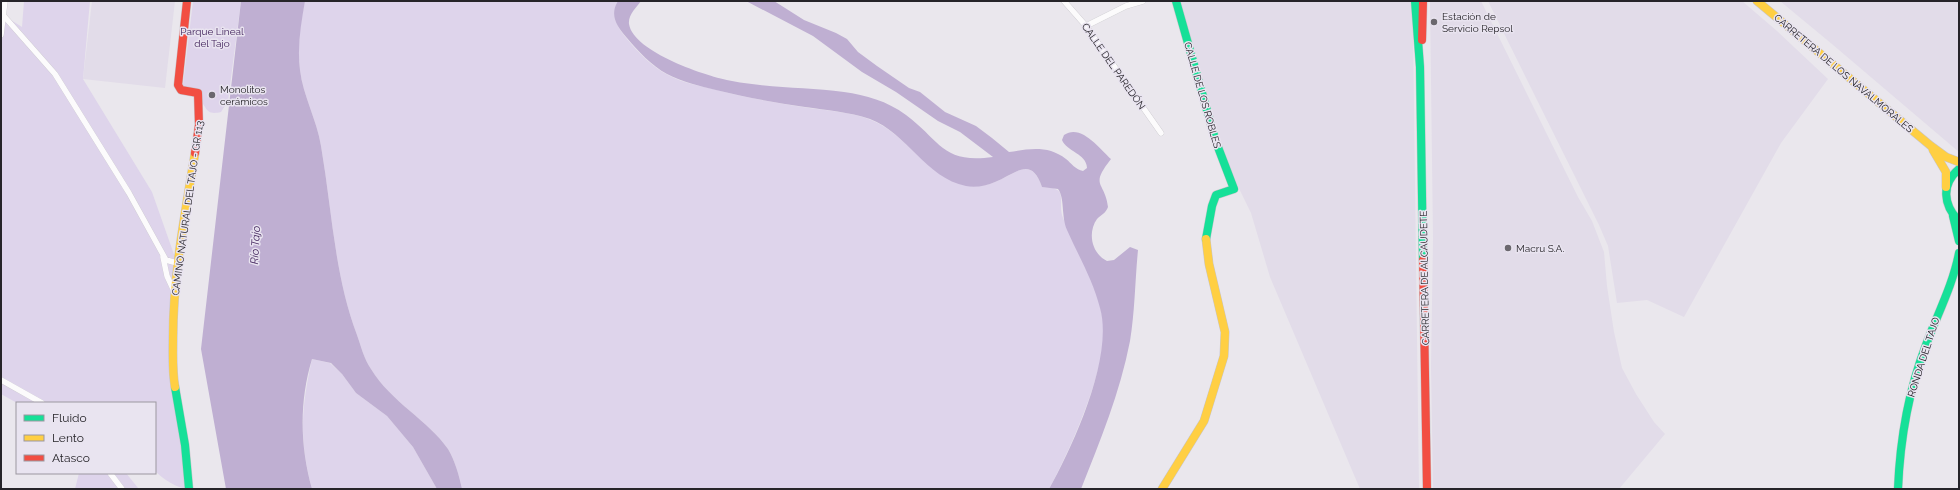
<svg xmlns="http://www.w3.org/2000/svg" width="1960" height="490" viewBox="0 0 1960 490" font-family="Raleway,sans-serif">
	<style>
		.built { fill: #e2dce9 }
		.green { fill: #ded4eb }
		.water { fill: #bfafd2 }
		.lines { fill: none; stroke-linecap: round; stroke-linejoin: round }
		.street-casing { stroke: #c7c5ca; stroke-width: 6 }
		.fast-casing { stroke: #c7c5ca; stroke-width: 9 }
		.slow-casing { stroke: #c7c5ca; stroke-width: 9 }
		.jam-casing { stroke: #c7c5ca; stroke-width: 9 }
		.street { stroke: #fcfbfc; stroke-width: 5.5 }
		.fast { stroke: #16e098; stroke-width: 8 }
		.slow { stroke: #ffcf43; stroke-width: 8 }
		.jam { stroke: #f24e42; stroke-width: 8 }
		.poi-dot { fill: #6b686e; stroke: #e9e4f0; stroke-width: 1.5 }
		.labels { text-anchor: middle; stroke-width: 3; stroke-linejoin: round; paint-order: stroke }
		.poi-label { font-size: 10px; fill: #262429; stroke: #e9e4f0; text-anchor: start }
		.park-label { font-size: 10px; fill: #41225b; stroke: #e9e4f0 }
		.street-label { font-size: 10px; fill: #262429; stroke: #e9e4f0 }
		.water-label { font-size: 11px; font-style: italic; fill: #3f205a; stroke: #e9e4f0 }
	</style>
	<rect width="100%" height="100%" fill="#eae7ed"/>
	<g class="built">
		<path d="M 92,1 L 175,1 L 165,88 L 83,79 Z"/>
		<path d="M 1179,1 L 1411,1 L 1413,30 L 1419,489 L 1360,489 L 1270,277 L 1251,213 L 1228,166 Z"/>
		<path d="M 1430,1 L 1481,1 L 1578,197 L 1592,221 L 1604,252 L 1607,286 L 1614,332 L 1622,368 L 1636,394 L 1654,422 L 1665,434 L 1619,489 L 1433,489 L 1431,367 L 1433,239 Z"/>
		<path d="M 1488,1 L 1742,1 L 1777,31 L 1828,79 L 1781,143 L 1684,317 L 1647,300 L 1617,303 L 1608,246 L 1599,225 Z"/>
		<path d="M 1780,1 L 1959,1 L 1959,152 L 1832,44 Z"/>
	</g>
	<g class="green">
		<path d="M 24,1 L 90,1 L 83,79 L 152,192 L 177,263 L 173,374 L 189,489 C 178,489 163,479 155,471 L 155,403 L 17,403 L 1,394 L 1,35 L 3,15 L 22,27 Z"/>
		<path d="M 193,1 L 241,1 L 228,101 L 221,112 C 204,116 208,106 198,99 C 193,96 188,94 182,93 Z"/>
		<path d="M 305,1 L 618,1 C 610,15 617,27 627,39 C 638,52 652,67 668,75 C 683,83 700,86 717,90 C 747,98 778,103 809,108 C 830,111 852,112 871,120 C 907,134 927,177 965,185 C 975,188 985,186 995,182 C 1015,174 1031,155 1042,187 C 1069,188 1058,197 1062,215 C 1063,219 1065,222 1067,226 C 1080,256 1098,287 1103,320 C 1110,363 1070,450 1049,489 L 462,489 C 459,475 455,461 448,449 C 428,420 391,402 371,369 C 364,359 361,346 357,335 C 334,274 332,209 321,146 C 317,120 303,96 300,70 C 297,47 300,23 305,1 Z"/>
		<path d="M 312,359 L 330,363 L 342,374 L 356,393 L 387,416 L 413,447 L 437,489 L 312,489 C 299,439 301,409 312,359 Z"/>
		<path d="M 79,473 L 126,473 L 138,488 L 75,489 Z"/>
	</g>
	<g class="water">
		<path d="M 241,1 L 305,1 C 301,24 297,47 300,70 C 303,96 317,120 321,146 C 332,209 334,274 357,335 C 361,346 364,359 371,369 C 391,402 428,420 448,449 C 455,461 459,475 462,489 L 437,489 L 413,447 L 387,416 L 356,393 L 342,374 L 331,363 L 312,359 C 299,402 300,446 312,489 L 226,489 L 201,349 Z"/>
		<path d="M 618,1 L 641,1 C 636,8 628,15 629,24 C 633,52 708,77 732,81 C 769,88 807,87 844,92 C 866,95 887,101 906,115 C 941,141 942,164 993,157 L 960,132 L 938,121 L 896,92 L 862,72 L 813,36 L 746,1 L 774,1 L 804,20 L 836,33 L 847,39 L 858,52 L 877,66 L 909,88 L 920,92 L 945,112 L 976,126 L 992,138 L 1009,152 C 1029,149 1048,145 1066,159 C 1071,163 1076,170 1083,171 L 1087,168 C 1086,153 1067,152 1062,140 L 1064,135 C 1081,123 1100,149 1111,159 C 1089,187 1105,181 1108,207 C 1106,213 1101,215 1097,219 C 1087,233 1092,254 1107,261 L 1114,260 L 1130,247 L 1138,250 C 1135,280 1135,311 1130,341 C 1120,393 1100,441 1081,489 L 1049,489 C 1073,446 1114,357 1100,308 C 1093,280 1078,255 1067,230 C 1061,216 1065,198 1058,189 L 1042,187 C 1031,155 1016,174 995,182 C 986,186 975,188 966,186 C 926,178 907,133 870,119 C 849,112 826,110 805,107 C 775,103 745,97 716,90 C 700,86 682,82 667,74 C 652,66 638,51 627,38 C 617,27 609,15 618,1 Z"/>
	</g>
	<g class="lines">
		<g class="street-casing">
			<g id="street">
				<path d="M 1064,1 L 1086,26 L 1161,133"/>
				<path d="M 3,15 L 55,74 L 129,193 L 166,260 L 177,263"/>
				<path d="M 1086,26 L 1126,6 L 1143,1"/>
				<path d="M 1,35 L 5,1"/>
				<path d="M 163,257 L 167,276 L 174,291"/>
				<path d="M 1,380 L 42,403"/>
				<path d="M 110,473 L 122,489"/>
			</g>
		</g>
		<g class="fast-casing">
			<g id="fast">
				<path d="M 1176,1 L 1216,142 L 1234,189 L 1216,195 L 1212,206 L 1206,239"/>
				<path d="M 1415,1 L 1420,67 L 1423,260"/>
				<path d="M 1959,169 C 1941,184 1943,205 1959,221"/>
				<path d="M 1953,216 L 1959,241"/>
				<path d="M 175,387 L 185,445 L 189,489"/>
				<path d="M 1898,489 C 1900,440 1908,392 1926,345 C 1937,315 1953,285 1959,253"/>
			</g>
		</g>
		<g class="slow-casing">
			<g id="slow">
				<path d="M 1757,1 L 1931,146 L 1946,157 L 1959,162"/>
				<path d="M 1933,150 L 1946,172 L 1946,187"/>
				<path d="M 175,387 C 172,370 173,354 173,338 C 173,275 185,214 195,153"/>
				<path d="M 1162,489 L 1204,421 L 1224,356 L 1225,332 L 1209,264 L 1206,239"/>
			</g>
		</g>
		<g class="jam-casing">
			<g id="jam">
				<path d="M 187,1 L 178,85 L 181,90 L 198,93 L 199,125 L 195,153"/>
				<path d="M 1422,40 L 1423,1"/>
				<path d="M 1423,260 L 1427,489"/>
			</g>
		</g>
		<use href="#street" class="street"/>
		<use href="#fast" class="fast"/>
		<use href="#slow" class="slow"/>
		<use href="#jam" class="jam"/>
	</g>
	<g class="poi-dot">
		<circle cx="1434" cy="22" r="4"/>
		<circle cx="212" cy="95" r="4"/>
		<circle cx="1508" cy="248" r="4"/>
	</g>
	<g class="labels">
		<g class="poi-label">
			<text x="1442" y="20">Estación de<tspan x="1442" dy="12">Servicio Repsol</tspan></text>
			<text x="220" y="93">Monolitos<tspan x="220" dy="12">cerámicos</tspan></text>
			<text x="1516" y="252">Macru S.A.</text>
		</g>
		<g class="park-label">
			<text x="212" y="35">Parque Lineal<tspan x="212" dy="12">del Tajo</tspan></text>
		</g>
		<g class="street-label">
			<text transform="translate(1114 66) rotate(55)" y="4">CALLE DEL PAREDÓN</text>
			<text transform="translate(1844 73) rotate(40)" y="4">CARRETERA DE LOS NAVALMORALES</text>
			<text transform="translate(1203 95) rotate(74)" y="4">CALLE DE LOS ROBLES</text>
			<text transform="translate(187 208) rotate(-82)" y="4">CAMINO NATURAL DEL TAJO - GR 113</text>
			<text transform="translate(1424 278) rotate(-91)" y="4">CARRETERA DE ALCAUDETE</text>
			<text transform="translate(1923 357) rotate(-72)" y="4">RONDA DEL TAJO</text>
		</g>
		<g class="water-label">
			<text transform="translate(255 245) rotate(-87)" y="4">Río Tajo</text>
		</g>
	</g>
	<rect width="1960" height="490" fill="none" stroke="#262429" stroke-width="4"/>
	<rect x="16" y="402" width="140" height="72" fill="#e9e4f0" stroke="#9b97a0"/>
	<rect x="24" y="415" width="20" height="6" fill="#16e098" stroke="#9b97a0"/>
	<text x="52" y="422" font-size="12" fill="#262429">Fluido</text>
	<rect x="24" y="435" width="20" height="6" fill="#ffcf43" stroke="#9b97a0"/>
	<text x="52" y="442" font-size="12" fill="#262429">Lento</text>
	<rect x="24" y="455" width="20" height="6" fill="#f24e42" stroke="#9b97a0"/>
	<text x="52" y="462" font-size="12" fill="#262429">Atasco</text>
</svg>
